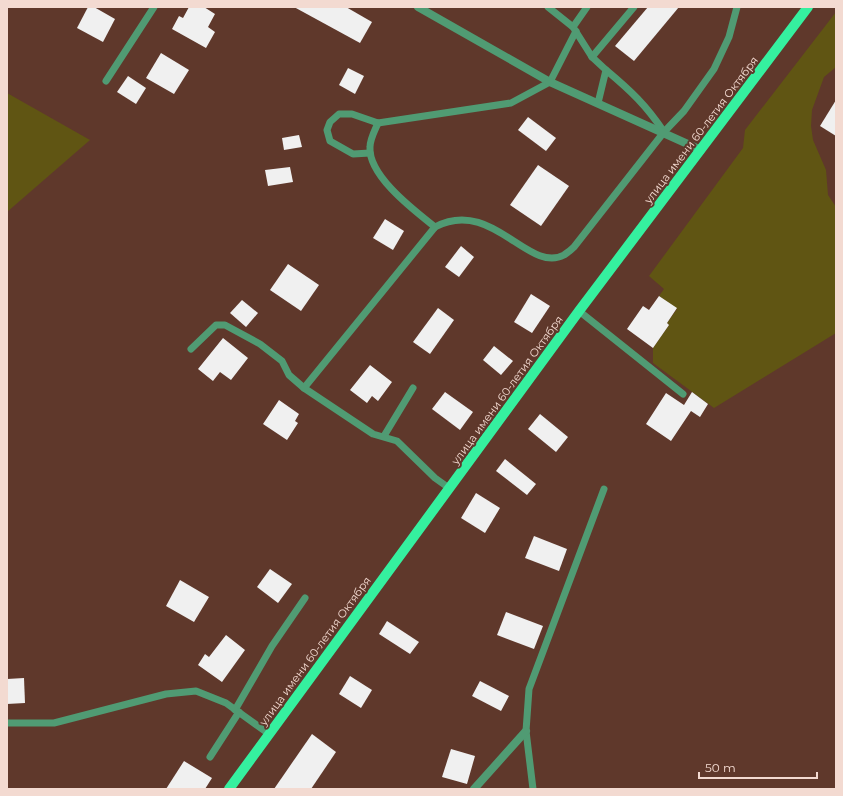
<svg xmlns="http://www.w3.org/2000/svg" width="843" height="796" viewBox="0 0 843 796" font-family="Montserrat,sans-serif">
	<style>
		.green { fill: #605513 }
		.building { fill: #f0f0f0 }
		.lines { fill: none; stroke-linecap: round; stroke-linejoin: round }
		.lane { stroke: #509b73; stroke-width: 7 }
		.street { stroke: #509b73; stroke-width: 8 }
		.primary { stroke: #35f09f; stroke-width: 10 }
		.labels { text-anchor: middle; stroke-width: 4; stroke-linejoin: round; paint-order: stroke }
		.street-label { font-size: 11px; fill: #f3dad1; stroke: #5f382b }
	</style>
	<rect width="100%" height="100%" fill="#5f382b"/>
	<g class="green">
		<path d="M 836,12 L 836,67 L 824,77 L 812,110 L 811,126 L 813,140 L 826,170 L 828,195 L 836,207 L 836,333 L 714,408 L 653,363 L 653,348 L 669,325 L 667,323 L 677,309 L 659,296 L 664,289 L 649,276 L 743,148 L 745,130 Z"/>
		<path d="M 7,93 L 90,140 L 7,212 Z"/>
	</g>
	<g class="building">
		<path d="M 88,7 L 94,7 L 115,19 L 103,42 L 77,28 Z"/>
		<path d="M 189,7 L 204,7 L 215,14 L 208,27 L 215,32 L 206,48 L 172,29 L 179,16 L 183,18 Z"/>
		<path d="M 294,7 L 346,7 L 372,22 L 360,43 Z"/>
		<path d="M 648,7 L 679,7 L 634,61 L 615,46 Z"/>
		<path d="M 161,53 L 189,70 L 174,94 L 146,78 Z"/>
		<path d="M 348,68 L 364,76 L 355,94 L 339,85 Z"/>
		<path d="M 128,76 L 146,88 L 136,104 L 117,92 Z"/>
		<path d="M 836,100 L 836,136 L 820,126 Z"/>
		<path d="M 528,117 L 556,138 L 546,151 L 518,130 Z"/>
		<path d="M 299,135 L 302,147 L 284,150 L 282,138 Z"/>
		<path d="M 538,165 L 569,186 L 541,226 L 510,205 Z"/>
		<path d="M 290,167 L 293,182 L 268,186 L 265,170 Z"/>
		<path d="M 385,219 L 404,231 L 393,250 L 373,238 Z"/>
		<path d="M 461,246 L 474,257 L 459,277 L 445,267 Z"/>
		<path d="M 288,264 L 319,285 L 301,311 L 270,290 Z"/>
		<path d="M 531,294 L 550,306 L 532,333 L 514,322 Z"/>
		<path d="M 659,296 L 677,308 L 667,323 L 669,325 L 653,348 L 627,329 L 643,306 L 649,310 Z"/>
		<path d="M 242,300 L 258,313 L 246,327 L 230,313 Z"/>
		<path d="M 438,308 L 454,320 L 430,354 L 413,342 Z"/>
		<path d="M 223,338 L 248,358 L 231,380 L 220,372 L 213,381 L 198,369 Z"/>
		<path d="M 494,346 L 513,361 L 501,375 L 483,360 Z"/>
		<path d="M 370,365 L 392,382 L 378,401 L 372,396 L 367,403 L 350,390 Z"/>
		<path d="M 445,392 L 473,412 L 460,430 L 432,409 Z"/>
		<path d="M 692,392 L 708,404 L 700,417 L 691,411 L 671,441 L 646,424 L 666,393 L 684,405 Z"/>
		<path d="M 279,400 L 299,414 L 295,421 L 298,423 L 287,440 L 263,424 Z"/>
		<path d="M 540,414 L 568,437 L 556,452 L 528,429 Z"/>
		<path d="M 505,459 L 536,484 L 527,495 L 496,471 Z"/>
		<path d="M 476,493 L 500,508 L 485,533 L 461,518 Z"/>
		<path d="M 534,536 L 567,549 L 559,571 L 525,558 Z"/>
		<path d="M 270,569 L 292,584 L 278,603 L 257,587 Z"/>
		<path d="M 180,580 L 209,597 L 194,622 L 166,606 Z"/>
		<path d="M 506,612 L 543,626 L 534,649 L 497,635 Z"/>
		<path d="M 387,621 L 419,642 L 410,654 L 379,634 Z"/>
		<path d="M 226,635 L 245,650 L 222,682 L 198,665 L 205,654 L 209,657 Z"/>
		<path d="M 350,676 L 372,690 L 361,708 L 339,694 Z"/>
		<path d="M 24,678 L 25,703 L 7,704 L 7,679 Z"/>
		<path d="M 480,681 L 509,696 L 501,711 L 472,696 Z"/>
		<path d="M 312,734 L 336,752 L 311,789 L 274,789 Z"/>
		<path d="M 451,749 L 475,756 L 467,784 L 442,777 Z"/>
		<path d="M 184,761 L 212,778 L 205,789 L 166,789 Z"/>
	</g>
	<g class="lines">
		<g class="lane">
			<path d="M 548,7 L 573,27 L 592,57 L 606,70 L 598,103"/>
			<path d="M 573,27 L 587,7"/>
			<path d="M 592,57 L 634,7"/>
			<path d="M 606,70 C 631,91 646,105 664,132"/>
			<path d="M 106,81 L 154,7"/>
			<path d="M 378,123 C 375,130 370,139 370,147 C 368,176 415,211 435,227"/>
			<path d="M 370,153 L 353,154 L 330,141 L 327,130 L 330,122 L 339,114 L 352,114 L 378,123 L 511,103 L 550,82 L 576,31"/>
			<path d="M 579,311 L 683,394"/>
			<path d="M 191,349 L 216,325 L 225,325 L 260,344 L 282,361 L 289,375 L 304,388"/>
			<path d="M 384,436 L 413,388"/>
			<path d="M 449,488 L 435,478 L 397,441 L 373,434 L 304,388 L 435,227 C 492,197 528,274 564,255 C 567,253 571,250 574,247 L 664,132 L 684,111 L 714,69 L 729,37 L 737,7"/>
			<path d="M 235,710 L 272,646 L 305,598"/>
			<path d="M 7,723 L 54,723 L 166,694 L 196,691 L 226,703 L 269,734"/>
			<path d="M 210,757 L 239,712"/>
			<path d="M 533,789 L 526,731 L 529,689 L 604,489"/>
		</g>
		<g class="street">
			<path d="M 418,7 L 550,82 L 701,150"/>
			<path d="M 474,789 L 526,731"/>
		</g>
		<path class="primary" d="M 229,789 L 579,311 L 808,7"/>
	</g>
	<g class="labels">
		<g class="street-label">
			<text transform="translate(701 130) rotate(-53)" y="4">улица имени 60-летия Октября</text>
			<text transform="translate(507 390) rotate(-54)" y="4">улица имени 60-летия Октября</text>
			<text transform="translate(315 651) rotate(-54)" y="4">улица имени 60-летия Октября</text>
		</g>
	</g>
	<rect width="843" height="796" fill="none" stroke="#f3dad1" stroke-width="16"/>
	<path d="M699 772v6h118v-6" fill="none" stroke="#f3dad1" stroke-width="2"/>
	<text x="705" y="772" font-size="12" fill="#f3dad1" stroke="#5f382b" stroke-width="3" paint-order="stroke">50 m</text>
</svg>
